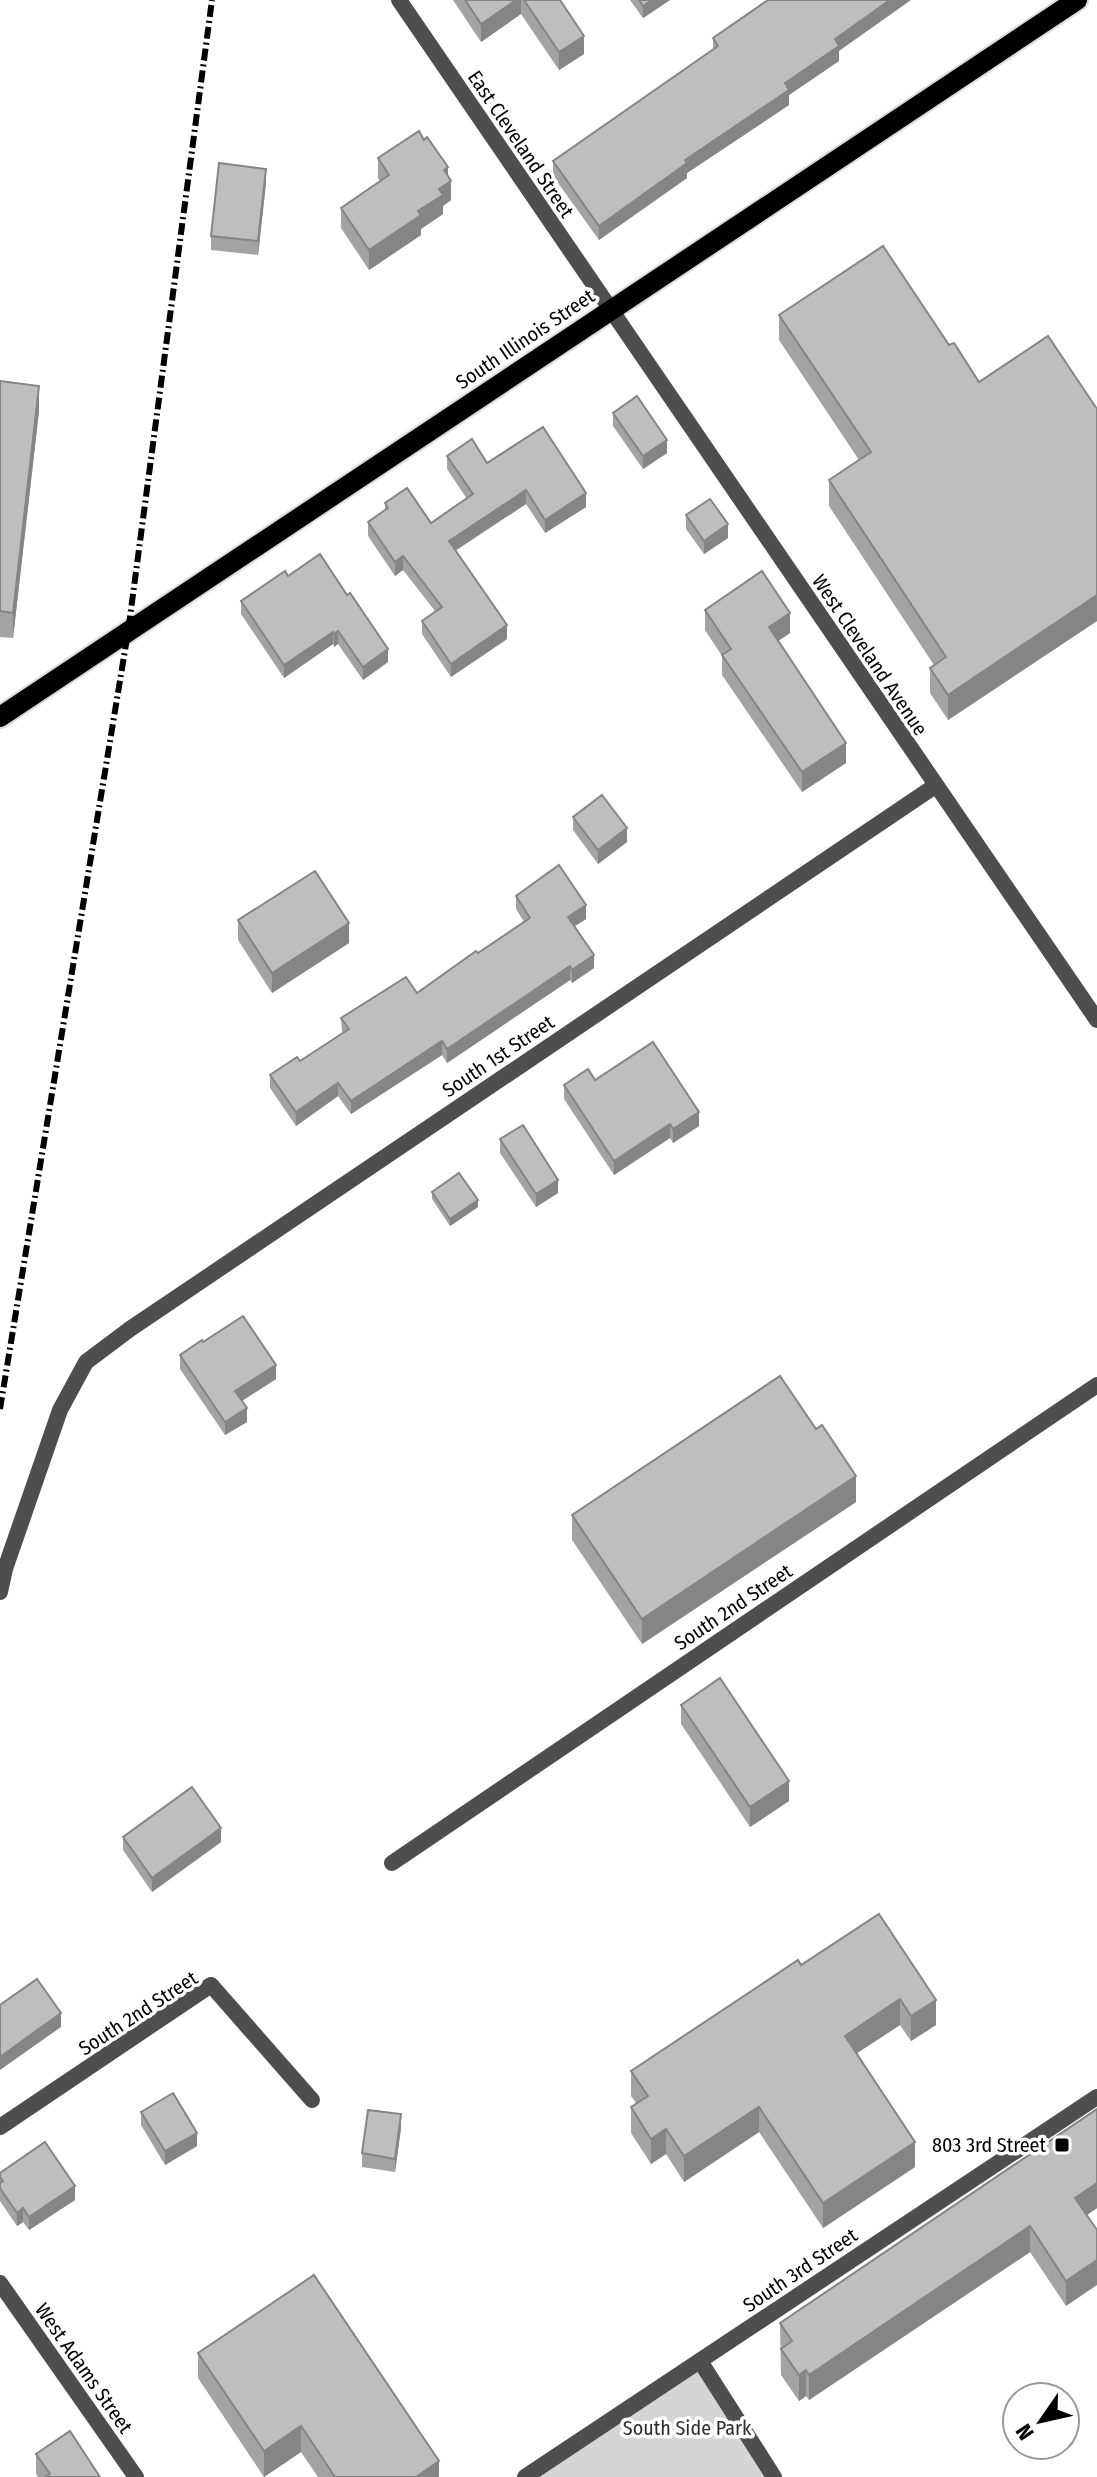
<svg xmlns="http://www.w3.org/2000/svg" width="1097" height="2477" viewBox="0 0 1097 2477" font-family="'Fira Sans Condensed',sans-serif">
	<style>
		.green { fill: #d5d5d5 }
		.lines { fill: none; stroke-linecap: round; stroke-linejoin: round }
		.primary-casing { stroke: #dbdbdb; stroke-width: 24 }
		.minor { stroke: #4e4e4e; stroke-width: 16 }
		.primary { stroke: #000; stroke-width: 20 }
		.rail { stroke: #000; stroke-width: 6; stroke-dasharray: 12 4 2 4; stroke-linecap: butt }
		.wall { fill: #a3a3a3 }
		.shaded-wall { fill: #858585 }
		.building { fill: #bebebe; stroke: #858585; stroke-width: 2 }
		.poi-dot { fill: #000; stroke: #fff; stroke-width: 3 }
		.labels { text-anchor: middle; stroke-width: 7; stroke-linejoin: round; paint-order: stroke }
		.street-label { font-size: 20px; fill: #000; stroke: #fff }
		.poi-label { font-size: 20px; fill: #000; stroke: #fff; text-anchor: end }
		.park-label { font-size: 20px; fill: #2c2c2c; stroke: #fff }
	</style>
	<rect width="100%" height="100%" fill="#fff"/>
	<path class="green" d="M 700,2361 L 778,2477 L 533,2477 Z"/>
	<g class="lines">
		<g class="primary-casing">
			<path id="primary" d="M 0,717 L 1077,0"/>
		</g>
		<g class="minor">
			<path d="M 399,0 L 1097,1020"/>
			<path d="M 0,1592 L 5,1569 L 60,1410 L 86,1362 L 130,1329 L 935,786"/>
			<path d="M 392,1863 L 1097,1385"/>
			<path d="M 0,2127 L 211,1985 L 312,2100"/>
			<path d="M 0,2283 L 136,2477"/>
			<path d="M 700,2361 L 774,2477"/>
			<path d="M 525,2477 L 1097,2097"/>
		</g>
		<use href="#primary" class="primary"/>
		<path class="rail" d="M 0,1409 L 128,632 L 212,0"/>
	</g>
	<g class="wall">
		<path d="M 453,0 L 560,0 L 584,54 L 559,70 L 521,14 L 481,42 Z"/>
		<path d="M 630,0 L 670,0 L 643,18 Z"/>
		<path d="M 713,38 L 839,51 L 839,61 L 789,95 L 789,105 L 687,173 L 687,178 L 599,240 L 553,176 L 553,161 L 713,50 Z"/>
		<path d="M 378,158 L 448,176 L 451,200 L 443,206 L 443,214 L 421,229 L 421,235 L 369,270 L 341,228 L 341,208 L 380,182 L 378,178 Z"/>
		<path d="M 266,183 L 258,255 L 211,250 L 211,236 Z"/>
		<path d="M 779,315 L 949,345 L 979,382 L 1097,409 L 1097,621 L 948,720 L 930,693 L 930,668 L 934,665 L 829,506 L 829,480 L 859,460 L 779,340 Z"/>
		<path d="M 0,381 L 39,411 L 13,638 L 0,637 Z"/>
		<path d="M 613,413 L 667,453 L 643,469 L 613,426 Z"/>
		<path d="M 447,456 L 487,463 L 586,507 L 545,533 L 526,504 L 455,550 L 507,639 L 451,677 L 422,634 L 422,621 L 435,611 L 403,570 L 395,576 L 368,536 L 368,522 L 385,511 L 385,503 L 431,523 L 467,499 L 447,469 Z"/>
		<path d="M 686,515 L 728,538 L 704,554 L 686,529 Z"/>
		<path d="M 288,576 L 388,662 L 363,680 L 338,644 L 334,647 L 333,644 L 284,678 L 241,614 L 241,601 Z"/>
		<path d="M 705,610 L 790,633 L 778,641 L 846,763 L 802,792 L 722,675 L 722,656 L 705,630 Z"/>
		<path d="M 573,817 L 627,842 L 598,864 L 573,830 Z"/>
		<path d="M 516,896 L 586,919 L 575,926 L 594,968 L 572,983 L 570,980 L 447,1063 L 442,1055 L 351,1114 L 338,1096 L 296,1126 L 270,1088 L 270,1075 L 300,1061 L 342,1033 L 341,1018 L 417,993 L 524,922 L 516,909 Z"/>
		<path d="M 238,920 L 349,943 L 272,993 L 238,940 Z"/>
		<path d="M 595,1080 L 699,1126 L 673,1143 L 670,1138 L 614,1175 L 564,1099 L 564,1085 Z"/>
		<path d="M 500,1139 L 558,1193 L 536,1207 L 500,1153 Z"/>
		<path d="M 432,1192 L 478,1207 L 450,1226 L 432,1199 Z"/>
		<path d="M 203,1342 L 276,1379 L 242,1401 L 247,1422 L 225,1435 L 180,1369 L 180,1355 Z"/>
		<path d="M 856,1502 L 642,1644 L 572,1540 L 572,1515 Z"/>
		<path d="M 681,1705 L 789,1801 L 750,1827 L 681,1724 Z"/>
		<path d="M 123,1837 L 221,1842 L 152,1892 L 123,1850 Z"/>
		<path d="M 879,1914 L 936,2025 L 911,2041 L 900,2025 L 857,2053 L 915,2167 L 823,2228 L 759,2132 L 684,2182 L 666,2154 L 651,2164 L 631,2133 L 631,2107 L 636,2103 L 631,2096 L 631,2071 L 801,1965 Z"/>
		<path d="M 1097,2109 L 1097,2208 L 1087,2215 L 1066,2306 L 1030,2252 L 809,2400 L 806,2396 L 799,2401 L 781,2375 L 780,2323 Z"/>
		<path d="M 141,2112 L 197,2146 L 165,2165 L 141,2125 Z"/>
		<path d="M 401,2128 L 395,2172 L 362,2167 L 362,2153 Z"/>
		<path d="M 0,2173 L 75,2200 L 29,2230 L 23,2222 L 17,2226 L 0,2201 Z"/>
		<path d="M 198,2353 L 439,2477 L 318,2477 L 301,2452 L 264,2477 L 198,2378 Z"/>
		<path d="M 36,2454 L 100,2477 L 38,2477 L 36,2474 Z"/>
	</g>
	<g class="shaded-wall">
		<path d="M 516,0 L 521,0 L 521,14 L 481,42 L 481,24 Z"/>
		<path d="M 652,0 L 670,0 L 643,18 L 643,6 Z"/>
		<path d="M 890,0 L 911,0 L 839,51 L 839,61 L 789,95 L 789,105 L 687,173 L 687,178 L 599,240 L 599,226 L 785,83 L 835,39 Z"/>
		<path d="M 584,36 L 584,54 L 559,70 L 559,52 Z"/>
		<path d="M 448,167 L 448,183 L 451,181 L 451,200 L 443,206 L 443,214 L 421,229 L 421,235 L 369,270 L 369,250 L 418,211 L 444,170 Z"/>
		<path d="M 266,169 L 266,183 L 258,255 L 258,241 Z"/>
		<path d="M 39,386 L 39,411 L 13,638 L 13,613 Z"/>
		<path d="M 667,440 L 667,453 L 643,469 L 643,456 Z"/>
		<path d="M 526,490 L 526,504 L 449,555 L 449,541 Z"/>
		<path d="M 586,493 L 586,507 L 545,533 L 545,520 Z"/>
		<path d="M 728,524 L 728,538 L 704,554 L 704,541 Z"/>
		<path d="M 403,556 L 403,570 L 395,576 L 395,562 Z"/>
		<path d="M 1097,595 L 1097,621 L 948,720 L 948,695 Z"/>
		<path d="M 790,613 L 790,633 L 769,647 L 769,627 Z"/>
		<path d="M 507,625 L 507,639 L 451,677 L 451,664 Z"/>
		<path d="M 338,631 L 338,644 L 334,647 L 334,634 Z"/>
		<path d="M 333,632 L 333,644 L 284,678 L 284,665 Z"/>
		<path d="M 388,649 L 388,662 L 363,680 L 363,667 Z"/>
		<path d="M 846,743 L 846,763 L 802,792 L 802,772 Z"/>
		<path d="M 627,828 L 627,842 L 598,864 L 598,850 Z"/>
		<path d="M 586,905 L 586,919 L 568,930 L 568,917 Z"/>
		<path d="M 349,923 L 349,943 L 272,993 L 272,973 Z"/>
		<path d="M 594,955 L 594,968 L 572,983 L 572,970 Z"/>
		<path d="M 570,966 L 570,980 L 447,1063 L 447,1049 Z"/>
		<path d="M 442,1041 L 442,1055 L 351,1114 L 351,1101 Z"/>
		<path d="M 338,1083 L 338,1096 L 296,1126 L 296,1112 Z"/>
		<path d="M 699,1112 L 699,1126 L 673,1143 L 673,1129 Z"/>
		<path d="M 670,1124 L 670,1138 L 614,1175 L 614,1161 Z"/>
		<path d="M 558,1180 L 558,1193 L 536,1207 L 536,1194 Z"/>
		<path d="M 478,1200 L 478,1207 L 450,1226 L 450,1219 Z"/>
		<path d="M 276,1365 L 276,1379 L 235,1405 L 235,1391 Z"/>
		<path d="M 247,1408 L 247,1422 L 225,1435 L 225,1422 Z"/>
		<path d="M 856,1476 L 856,1502 L 642,1644 L 642,1619 Z"/>
		<path d="M 789,1781 L 789,1801 L 750,1827 L 750,1807 Z"/>
		<path d="M 221,1828 L 221,1842 L 152,1892 L 152,1878 Z"/>
		<path d="M 900,1999 L 900,2025 L 845,2061 L 845,2036 Z"/>
		<path d="M 936,2000 L 936,2025 L 911,2041 L 911,2016 Z"/>
		<path d="M 61,2013 L 61,2027 L 0,2070 L 0,2057 Z"/>
		<path d="M 759,2107 L 759,2132 L 684,2182 L 684,2156 Z"/>
		<path d="M 401,2114 L 401,2128 L 395,2172 L 395,2159 Z"/>
		<path d="M 666,2129 L 666,2154 L 651,2164 L 651,2139 Z"/>
		<path d="M 197,2133 L 197,2146 L 165,2165 L 165,2151 Z"/>
		<path d="M 915,2142 L 915,2167 L 823,2228 L 823,2203 Z"/>
		<path d="M 1097,2183 L 1097,2208 L 1075,2223 L 1075,2198 Z"/>
		<path d="M 75,2186 L 75,2200 L 29,2230 L 29,2217 Z"/>
		<path d="M 23,2208 L 23,2222 L 17,2226 L 17,2213 Z"/>
		<path d="M 1030,2226 L 1030,2252 L 809,2400 L 809,2375 Z"/>
		<path d="M 1097,2260 L 1097,2285 L 1066,2306 L 1066,2281 Z"/>
		<path d="M 806,2370 L 806,2396 L 799,2401 L 799,2375 Z"/>
		<path d="M 301,2426 L 301,2452 L 264,2477 L 264,2451 Z"/>
		<path d="M 439,2461 L 439,2477 L 416,2477 Z"/>
	</g>
	<g class="building">
		<path d="M 465,0 L 516,0 L 481,24 Z"/>
		<path d="M 524,0 L 560,0 L 584,36 L 559,52 Z"/>
		<path d="M 639,0 L 652,0 L 643,6 Z"/>
		<path d="M 768,0 L 890,0 L 835,39 L 839,46 L 785,83 L 789,90 L 685,160 L 687,163 L 599,226 L 553,161 L 718,46 L 713,38 Z"/>
		<path d="M 419,131 L 424,140 L 427,137 L 448,167 L 444,170 L 451,181 L 439,189 L 443,195 L 418,211 L 421,215 L 369,250 L 341,208 L 389,175 L 378,158 Z"/>
		<path d="M 219,163 L 266,169 L 258,241 L 211,236 Z"/>
		<path d="M 883,246 L 949,345 L 954,343 L 979,382 L 1048,336 L 1097,409 L 1097,595 L 948,695 L 930,668 L 946,657 L 829,480 L 871,452 L 779,315 Z"/>
		<path d="M 0,381 L 39,386 L 13,613 L 0,611 Z"/>
		<path d="M 637,396 L 667,440 L 643,456 L 613,413 Z"/>
		<path d="M 543,427 L 586,493 L 545,520 L 526,490 L 449,541 L 507,625 L 451,664 L 422,621 L 442,607 L 403,556 L 395,562 L 368,522 L 388,508 L 385,503 L 407,488 L 431,523 L 473,494 L 447,456 L 472,439 L 487,463 Z"/>
		<path d="M 710,499 L 728,524 L 704,541 L 686,515 Z"/>
		<path d="M 320,554 L 347,595 L 350,593 L 388,649 L 363,667 L 338,631 L 334,634 L 333,632 L 284,665 L 241,601 L 285,571 L 288,576 Z"/>
		<path d="M 762,571 L 790,613 L 769,627 L 846,743 L 802,772 L 722,655 L 731,649 L 705,610 Z"/>
		<path d="M 602,795 L 627,828 L 598,850 L 573,817 Z"/>
		<path d="M 559,865 L 586,905 L 568,917 L 594,955 L 572,970 L 570,966 L 447,1049 L 442,1041 L 351,1101 L 338,1083 L 296,1112 L 270,1075 L 297,1057 L 300,1061 L 349,1029 L 341,1018 L 406,977 L 417,993 L 476,951 L 478,953 L 530,918 L 516,896 Z"/>
		<path d="M 315,871 L 349,923 L 272,973 L 238,920 Z"/>
		<path d="M 653,1042 L 699,1112 L 673,1129 L 670,1124 L 614,1161 L 564,1085 L 588,1069 L 595,1080 Z"/>
		<path d="M 523,1125 L 558,1180 L 536,1194 L 500,1139 Z"/>
		<path d="M 459,1173 L 478,1200 L 450,1219 L 432,1192 Z"/>
		<path d="M 243,1316 L 276,1365 L 235,1391 L 247,1408 L 225,1422 L 180,1355 L 202,1340 L 203,1342 Z"/>
		<path d="M 780,1376 L 816,1429 L 822,1425 L 856,1476 L 642,1619 L 572,1515 Z"/>
		<path d="M 720,1678 L 789,1781 L 750,1807 L 681,1705 Z"/>
		<path d="M 192,1787 L 221,1828 L 152,1878 L 123,1837 Z"/>
		<path d="M 879,1914 L 936,2000 L 911,2016 L 900,1999 L 845,2036 L 915,2142 L 823,2203 L 759,2107 L 684,2156 L 666,2129 L 651,2139 L 631,2107 L 648,2096 L 631,2071 L 798,1960 L 801,1965 Z"/>
		<path d="M 37,1979 L 61,2013 L 0,2057 L 0,2005 Z"/>
		<path d="M 173,2093 L 197,2133 L 165,2151 L 141,2112 Z"/>
		<path d="M 1097,2109 L 1097,2183 L 1075,2198 L 1097,2230 L 1097,2260 L 1066,2281 L 1030,2226 L 809,2375 L 806,2370 L 799,2375 L 781,2349 L 792,2341 L 780,2323 Z"/>
		<path d="M 368,2110 L 401,2114 L 395,2159 L 362,2153 Z"/>
		<path d="M 45,2142 L 75,2186 L 29,2217 L 23,2208 L 17,2213 L 0,2188 L 0,2183 L 3,2181 L 0,2177 L 0,2173 Z"/>
		<path d="M 314,2275 L 439,2461 L 416,2477 L 335,2477 L 301,2426 L 264,2451 L 198,2353 Z"/>
		<path d="M 70,2431 L 100,2477 L 45,2477 L 50,2474 L 36,2454 Z"/>
	</g>
	<rect class="poi-dot" x="1054" y="2137" width="16" height="16" rx="4"/>
	<g class="labels">
		<g class="street-label">
			<text transform="translate(521 144) rotate(56)" y="7">East Cleveland Street</text>
			<text transform="translate(525 339) rotate(-34)" y="7">South Illinois Street</text>
			<text transform="translate(870 655) rotate(56)" y="7">West Cleveland Avenue</text>
			<text transform="translate(498 1056) rotate(-34)" y="7">South 1st Street</text>
			<text transform="translate(733 1607) rotate(-34)" y="7">South 2nd Street</text>
			<text transform="translate(138 2013) rotate(-33)" y="7">South 2nd Street</text>
			<text transform="translate(800 2270) rotate(-34)" y="7">South 3rd Street</text>
			<text transform="translate(84 2368) rotate(55)" y="7">West Adams Street</text>
		</g>
		<g class="poi-label">
			<text x="1046" y="2152">803 3rd Street</text>
		</g>
		<g class="park-label">
			<text x="687" y="2435">South Side Park</text>
		</g>
	</g>
	<g transform="translate(1041 2421) rotate(236)"><circle r="38" fill="#ffffff" stroke="#999999" stroke-width="2"/>
	<path d="M0-6L14 30L0 20L-14 30Z" fill="#000000"/>
	<text y="-12" font-size="22" font-weight="bold" text-anchor="middle" fill="#000000">N</text>
	</g>
</svg>
